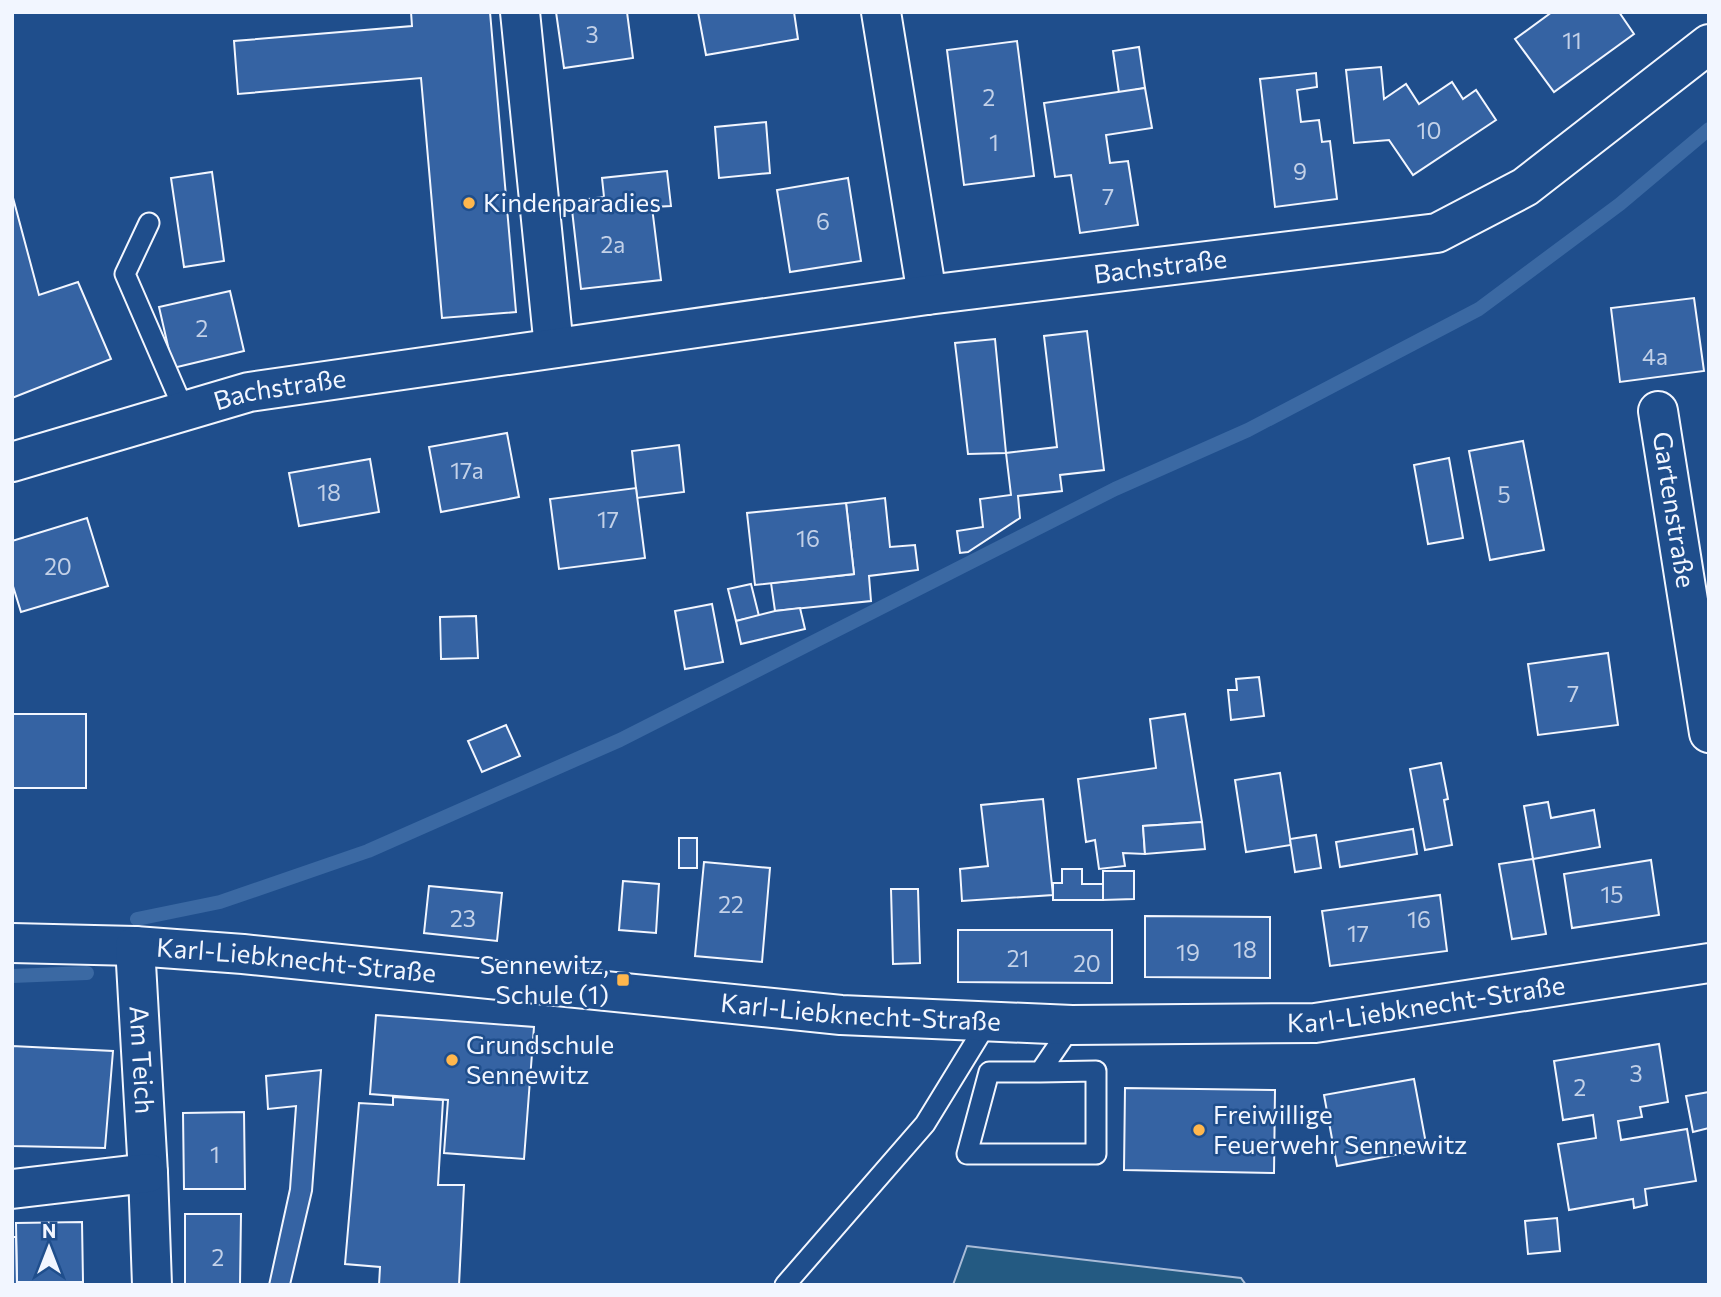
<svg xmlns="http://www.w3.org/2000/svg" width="1721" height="1297" viewBox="0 0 1721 1297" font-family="Commissioner,sans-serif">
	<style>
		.green { fill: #245a82; stroke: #a8bbd7; stroke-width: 2 }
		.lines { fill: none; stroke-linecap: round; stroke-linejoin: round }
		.stream { stroke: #3b69a3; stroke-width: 14 }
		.building { fill: #3563a3; stroke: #f2f6ff; stroke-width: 2 }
		.lane-casing { stroke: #f2f6ff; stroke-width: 23 }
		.street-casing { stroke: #f2f6ff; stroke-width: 42 }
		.lane { stroke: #1f4e8c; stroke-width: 19 }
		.street { stroke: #1f4e8c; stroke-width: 38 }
		.poi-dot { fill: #ffb74d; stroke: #1f4e8c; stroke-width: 2.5 }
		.labels { text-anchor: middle; stroke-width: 5; stroke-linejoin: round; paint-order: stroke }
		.number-label { font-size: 23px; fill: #c3d1e8 }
		.poi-label { font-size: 26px; fill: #f2f6ff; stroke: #1f4e8c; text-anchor: start }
		.street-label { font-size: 26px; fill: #f2f6ff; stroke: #1f4e8c }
	</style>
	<rect width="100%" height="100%" fill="#1f4e8c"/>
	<path class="green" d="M 967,1246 L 1241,1278 L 1246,1285 L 953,1285 Z"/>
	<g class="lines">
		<g class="stream">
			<path d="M 137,919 L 220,902 L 368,851 L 620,740 L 1115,489 L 1248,430 L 1479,309 L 1620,204 L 1709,129"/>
			<path d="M 12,976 L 87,973"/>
		</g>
	</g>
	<g class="building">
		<path d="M 411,12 L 490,12 L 516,312 L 442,318 L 421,78 L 238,94 L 234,41 L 412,26 Z"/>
		<path d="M 556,12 L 627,12 L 633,58 L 564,68 Z"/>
		<path d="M 698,12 L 794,12 L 798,39 L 706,55 Z"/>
		<path d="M 1552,12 L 1619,12 L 1634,34 L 1554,92 L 1515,39 Z"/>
		<path d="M 1017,41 L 1034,176 L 964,185 L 947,50 Z"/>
		<path d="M 1139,47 L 1145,88 L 1119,93 L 1113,51 Z"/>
		<path d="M 1381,67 L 1384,99 L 1406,84 L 1419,104 L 1452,82 L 1463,99 L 1476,90 L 1496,120 L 1413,175 L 1389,140 L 1354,143 L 1346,70 Z"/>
		<path d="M 1316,73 L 1317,87 L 1297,90 L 1301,122 L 1319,120 L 1322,142 L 1330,141 L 1337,199 L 1275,207 L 1260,79 Z"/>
		<path d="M 1145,88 L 1152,128 L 1106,135 L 1110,163 L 1128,161 L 1138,225 L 1080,233 L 1071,175 L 1055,177 L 1044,103 Z"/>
		<path d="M 766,122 L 770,173 L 719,178 L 715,127 Z"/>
		<path d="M 667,171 L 671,206 L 652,207 L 661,280 L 581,289 L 571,201 L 604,197 L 602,178 Z"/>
		<path d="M 212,172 L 224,261 L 184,267 L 171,178 Z"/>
		<path d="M 848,178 L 861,261 L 790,272 L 777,190 Z"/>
		<path d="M 12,194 L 39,295 L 78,282 L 111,359 L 12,398 Z"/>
		<path d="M 230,291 L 244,351 L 173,368 L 159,307 Z"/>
		<path d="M 1694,298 L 1704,371 L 1620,382 L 1611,308 Z"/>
		<path d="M 1087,331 L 1104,470 L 1060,475 L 1062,491 L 1018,496 L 1020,518 L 968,552 L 960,553 L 957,531 L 983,527 L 980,499 L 1011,495 L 1006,453 L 1057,447 L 1044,336 Z"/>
		<path d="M 995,339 L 1006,453 L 968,454 L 955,343 Z"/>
		<path d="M 507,433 L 519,497 L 441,512 L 429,447 Z"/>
		<path d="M 1523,441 L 1544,550 L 1490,560 L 1469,451 Z"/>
		<path d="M 679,445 L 684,492 L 637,498 L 632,451 Z"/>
		<path d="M 1449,458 L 1463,538 L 1428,544 L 1414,465 Z"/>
		<path d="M 370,459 L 379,512 L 299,526 L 289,473 Z"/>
		<path d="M 636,488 L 645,558 L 559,569 L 550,499 Z"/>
		<path d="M 885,498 L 890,547 L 915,545 L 918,570 L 869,576 L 871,601 L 775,611 L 771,583 L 854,574 L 846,503 Z"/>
		<path d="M 846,503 L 854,574 L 755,585 L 747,513 Z"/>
		<path d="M 87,518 L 108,586 L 21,612 L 12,583 L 12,541 Z"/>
		<path d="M 751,584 L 759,616 L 736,621 L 728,589 Z"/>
		<path d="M 712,604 L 723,662 L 685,669 L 675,611 Z"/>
		<path d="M 800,608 L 805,629 L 741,644 L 736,621 L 775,611 Z"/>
		<path d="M 476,616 L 478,658 L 441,659 L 440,617 Z"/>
		<path d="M 1608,653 L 1618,725 L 1538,735 L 1528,664 Z"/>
		<path d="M 1259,677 L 1264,716 L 1231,720 L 1228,690 L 1237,690 L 1236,679 Z"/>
		<rect x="12" y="714" width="74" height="74"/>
		<path d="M 1185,714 L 1202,822 L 1143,826 L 1145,854 L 1123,853 L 1125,866 L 1099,869 L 1095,840 L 1086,842 L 1078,779 L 1156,768 L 1150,719 Z"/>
		<path d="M 506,725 L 520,756 L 482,772 L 468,741 Z"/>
		<path d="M 1441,763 L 1448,799 L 1444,800 L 1452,845 L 1425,850 L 1410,769 Z"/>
		<path d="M 1280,773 L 1291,845 L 1246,852 L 1235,780 Z"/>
		<path d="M 1043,799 L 1053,895 L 962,901 L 960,869 L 988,866 L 981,805 Z"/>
		<path d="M 1548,802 L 1551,818 L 1594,810 L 1600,847 L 1533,859 L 1524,806 Z"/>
		<path d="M 1202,822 L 1205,849 L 1145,854 L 1143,826 Z"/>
		<path d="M 1413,829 L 1417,854 L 1340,867 L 1336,842 Z"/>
		<path d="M 1316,835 L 1321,868 L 1295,872 L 1290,839 Z"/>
		<rect x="679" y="838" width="18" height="30"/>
		<path d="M 1533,859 L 1546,934 L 1512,939 L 1499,864 Z"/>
		<path d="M 1651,860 L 1659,915 L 1572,928 L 1564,874 Z"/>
		<path d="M 704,862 L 770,868 L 762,962 L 695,956 Z"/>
		<path d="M 1062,869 L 1082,869 L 1082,884 L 1103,884 L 1103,900 L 1053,900 L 1053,883 L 1062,883 Z"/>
		<path d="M 1103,871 L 1134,871 L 1134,899 L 1103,900 Z"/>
		<path d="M 623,881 L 659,884 L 656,933 L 619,930 Z"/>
		<path d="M 429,886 L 502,893 L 497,941 L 424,933 Z"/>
		<path d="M 891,889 L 918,889 L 920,963 L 893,964 Z"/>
		<path d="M 1440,895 L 1447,951 L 1330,966 L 1322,911 Z"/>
		<path d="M 1145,916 L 1270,917 L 1270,978 L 1145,977 Z"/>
		<path d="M 958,930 L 1112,930 L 1112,983 L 958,982 Z"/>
		<path d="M 376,1015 L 534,1027 L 524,1159 L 444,1153 L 448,1100 L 370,1094 Z"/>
		<path d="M 1659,1044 L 1668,1102 L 1640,1107 L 1642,1117 L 1618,1121 L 1621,1140 L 1687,1129 L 1696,1181 L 1645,1189 L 1647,1205 L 1634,1208 L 1633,1199 L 1569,1210 L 1558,1144 L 1596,1138 L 1593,1115 L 1563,1120 L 1554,1061 Z"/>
		<path d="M 12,1046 L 113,1051 L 105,1148 L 12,1146 Z"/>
		<path d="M 321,1070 L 312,1191 L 290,1285 L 269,1285 L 290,1189 L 296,1106 L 268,1109 L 266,1076 Z"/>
		<path d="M 1414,1079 L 1427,1149 L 1337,1166 L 1324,1095 Z"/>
		<path d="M 1125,1088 L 1275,1090 L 1274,1173 L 1124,1170 Z"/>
		<path d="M 1709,1092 L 1709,1128 L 1693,1132 L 1686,1096 Z"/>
		<path d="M 393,1097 L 443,1100 L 438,1185 L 464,1185 L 459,1285 L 379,1285 L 380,1267 L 345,1264 L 359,1103 L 393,1105 Z"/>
		<path d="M 244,1112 L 245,1189 L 184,1189 L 183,1113 Z"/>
		<path d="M 185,1214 L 241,1214 L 240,1285 L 185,1285 Z"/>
		<path d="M 1557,1218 L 1560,1251 L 1528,1254 L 1525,1221 Z"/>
		<path d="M 82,1222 L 83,1282 L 17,1282 L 16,1223 Z"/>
		<path d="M 12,1237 L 16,1237 L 17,1285 L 12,1285 Z"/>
	</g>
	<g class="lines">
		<g class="lane-casing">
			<g id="lane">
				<path d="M 149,223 L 125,274 L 184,410"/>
				<path d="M 1040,1072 L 989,1072 L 967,1154 L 1096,1154 L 1096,1071 L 1040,1072 L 1072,1025"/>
				<path d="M 785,1285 L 925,1124 L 987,1023"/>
			</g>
		</g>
		<g class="street-casing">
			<g id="street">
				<path d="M 520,12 L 554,348"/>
				<path d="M 881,12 L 927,295"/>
				<path id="s1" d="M 1658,411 L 1709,733"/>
				<path id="s2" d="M 12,462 L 249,392 L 927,295 L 1437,233 L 1525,187 L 1709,44"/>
				<path id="s3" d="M 12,943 L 135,946 L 243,954 L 841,1015 L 1072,1025 L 1315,1023 L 1709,963"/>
				<path id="s4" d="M 135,946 L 148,1173 L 152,1285"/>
				<path d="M 12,1189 L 148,1173"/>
			</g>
		</g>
		<use href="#lane" class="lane"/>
		<use href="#street" class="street"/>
	</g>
	<g class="poi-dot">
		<circle cx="469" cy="203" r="7"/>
		<rect x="616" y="973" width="14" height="14" rx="3.5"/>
		<circle cx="452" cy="1060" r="7"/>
		<circle cx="1199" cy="1130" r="7"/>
	</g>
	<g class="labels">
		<g class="number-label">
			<text x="592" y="43">3</text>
			<text x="1572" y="49">11</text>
			<text x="989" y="106">2</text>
			<text x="1429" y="139">10</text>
			<text x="994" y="151">1</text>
			<text x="1300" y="180">9</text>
			<text x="1108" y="205">7</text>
			<text x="823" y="230">6</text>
			<text x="613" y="253">2a</text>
			<text x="202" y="337">2</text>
			<text x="1655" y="365">4a</text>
			<text x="467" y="479">17a</text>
			<text x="329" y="501">18</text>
			<text x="1504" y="503">5</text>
			<text x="608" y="528">17</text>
			<text x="808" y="547">16</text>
			<text x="58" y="575">20</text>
			<text x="1573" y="702">7</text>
			<text x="1612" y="903">15</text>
			<text x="731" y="913">22</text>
			<text x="463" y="927">23</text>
			<text x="1419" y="928">16</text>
			<text x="1358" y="942">17</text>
			<text x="1245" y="958">18</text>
			<text x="1188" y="961">19</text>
			<text x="1018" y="967">21</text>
			<text x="1087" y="972">20</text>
			<text x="1636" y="1082">3</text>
			<text x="1580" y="1096">2</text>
			<text x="215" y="1163">1</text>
			<text x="218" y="1266">2</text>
		</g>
		<g class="poi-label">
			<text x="483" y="212">Kinderparadies</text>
			<text x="609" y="974" text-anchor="end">Sennewitz,<tspan x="609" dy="30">Schule (1)</tspan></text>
			<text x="466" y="1054">Grundschule<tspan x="466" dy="30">Sennewitz</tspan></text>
			<text x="1213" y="1124">Freiwillige<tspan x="1213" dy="30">Feuerwehr Sennewitz</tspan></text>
		</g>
		<g class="street-label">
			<text dy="9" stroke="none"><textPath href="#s2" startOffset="1167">Bachstraße</textPath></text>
			<text dy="9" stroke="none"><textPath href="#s2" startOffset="278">Bachstraße</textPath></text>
			<text dy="9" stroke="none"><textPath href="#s1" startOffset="100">Gartenstraße</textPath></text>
			<text dy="9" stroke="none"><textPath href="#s3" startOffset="285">Karl-Liebknecht-Straße</textPath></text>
			<text dy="9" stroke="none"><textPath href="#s3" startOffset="1419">Karl-Liebknecht-Straße</textPath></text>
			<text dy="9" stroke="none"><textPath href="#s3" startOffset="852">Karl-Liebknecht-Straße</textPath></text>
			<text dy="9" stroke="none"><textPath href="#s4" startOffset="114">Am Teich</textPath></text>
		</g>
	</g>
	<rect width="1721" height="1297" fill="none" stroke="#f2f6ff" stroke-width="28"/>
	<g transform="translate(49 1248)" stroke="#1f4e8c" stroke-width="5" paint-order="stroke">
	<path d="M0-5L12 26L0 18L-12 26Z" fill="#f2f6ff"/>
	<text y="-10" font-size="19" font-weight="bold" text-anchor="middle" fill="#f2f6ff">N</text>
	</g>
</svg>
